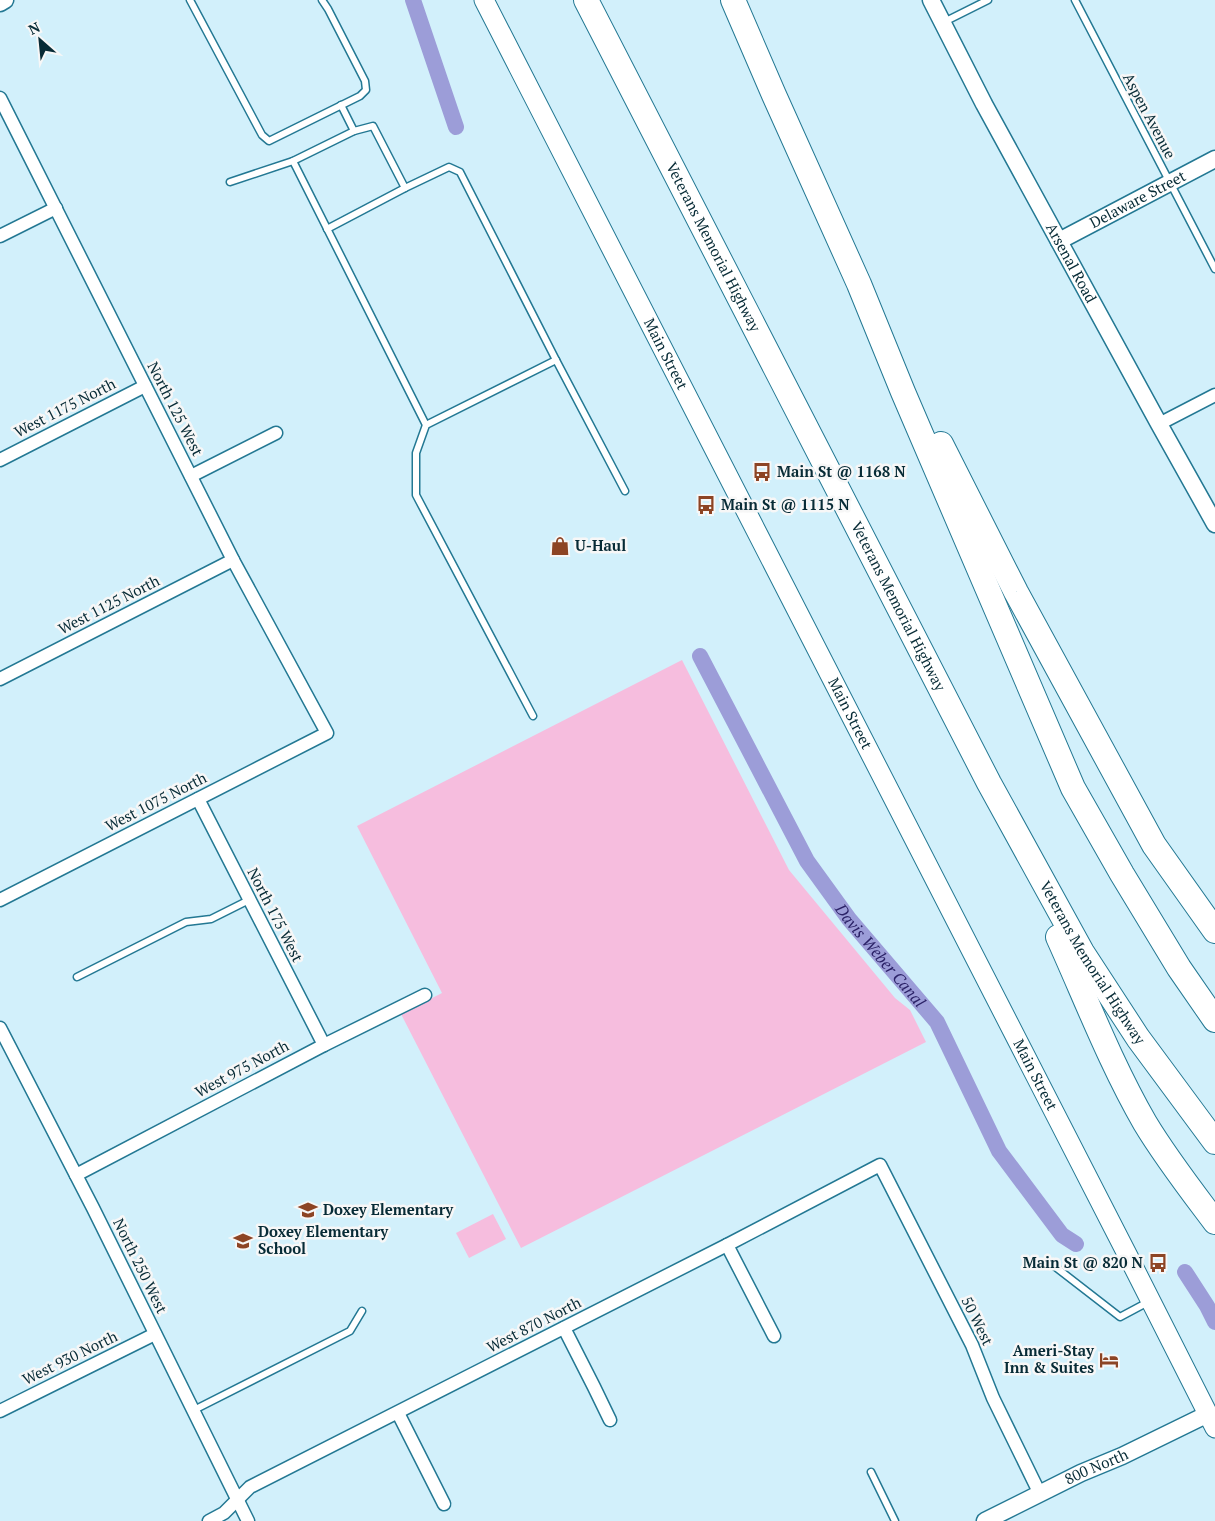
<svg xmlns="http://www.w3.org/2000/svg" width="1215" height="1521" viewBox="0 0 1215 1521" font-family="'PT Serif',serif">
	<style>
		.green { fill: #f6bdde }
		.lines { fill: none; stroke-linecap: round; stroke-linejoin: round }
		.canal { stroke: #9c9dd8; stroke-width: 16 }
		.service-casing { stroke: #237893; stroke-width: 9 }
		.minor-casing { stroke: #237893; stroke-width: 15 }
		.tertiary-casing { stroke: #237893; stroke-width: 19 }
		.secondary-casing { stroke: #237893; stroke-width: 21 }
		.motorway-casing { stroke: #237893; stroke-width: 26 }
		.service { stroke: #fff; stroke-width: 6 }
		.minor { stroke: #fff; stroke-width: 12 }
		.tertiary { stroke: #fff; stroke-width: 16 }
		.secondary { stroke: #fff; stroke-width: 19 }
		.motorway { stroke: #fff; stroke-width: 24 }
		.labels { text-anchor: middle; stroke-width: 5; stroke-linejoin: round; paint-order: stroke }
		.street-label { font-size: 15px; fill: #072b36; stroke: #f7f7f7 }
		.poi-label { font-size: 15px; font-weight: bold; fill: #072b36; stroke: #f7f7f7; text-anchor: start }
		.water-label { font-size: 16px; font-style: italic; fill: #2c2368; stroke: #f7f7f7 }
	</style>
	<rect width="100%" height="100%" fill="#d2f0fb"/>
	<g class="green">
		<path d="M 682,660 L 789,870 L 895,998 L 910,1010 L 926,1042 L 521,1248 L 401,1014 L 442,993 L 357,826 Z"/>
		<path d="M 493,1214 L 506,1239 L 469,1258 L 456,1233 Z"/>
	</g>
	<g class="lines">
		<g class="canal">
			<path d="M 413,0 L 456,127"/>
			<path id="s1" d="M 700,656 L 807,861 L 849,919 L 937,1022 L 999,1151 L 1062,1235 L 1076,1244"/>
			<path d="M 1185,1272 L 1207,1306 L 1215,1322"/>
		</g>
		<g class="service-casing">
			<g id="service">
				<path d="M 190,0 L 262,135 L 269,141 L 360,96 L 366,90 L 365,81 L 328,9 L 322,0"/>
				<path d="M 1075,0 L 1215,269"/>
				<path d="M 944,22 L 988,0"/>
				<path d="M 341,105 L 354,131"/>
				<path d="M 293,161 L 426,425"/>
				<path d="M 230,182 L 293,161 L 354,131 L 373,126 L 405,188 L 449,167 L 460,172 L 556,360 L 625,491"/>
				<path d="M 327,229 L 405,188"/>
				<path d="M 533,716 L 416,495 L 416,453 L 426,425 L 556,360"/>
				<path d="M 77,977 L 186,922 L 211,919 L 249,900"/>
				<path d="M 1049,1262 L 1120,1317 L 1150,1301"/>
				<path d="M 194,1410 L 350,1331 L 362,1311"/>
				<path d="M 871,1472 L 895,1521"/>
			</g>
		</g>
		<g class="minor-casing">
			<g id="minor">
				<path d="M 0,98 L 233,560 L 327,733 L 0,900"/>
				<path d="M 0,236 L 56,208"/>
				<path d="M 1159,424 L 1215,395"/>
				<path d="M 0,460 L 145,386"/>
				<path d="M 191,476 L 276,433"/>
				<path d="M 0,679 L 233,560"/>
				<path d="M 198,799 L 324,1045"/>
				<path d="M 0,1028 L 93,1208 L 248,1521"/>
				<path d="M 76,1175 L 324,1045 L 425,995"/>
				<path d="M 727,1245 L 774,1336"/>
				<path d="M 564,1328 L 594,1387 L 610,1420"/>
				<path d="M 0,1411 L 155,1334"/>
				<path d="M 398,1413 L 444,1504"/>
				<path d="M 209,1521 L 224,1513 L 250,1487 L 727,1245 L 880,1165 L 972,1345 L 993,1398 L 1040,1494"/>
			</g>
		</g>
		<g class="tertiary-casing">
			<g id="tertiary">
				<path id="s2" d="M 931,0 L 984,104 L 1159,424 L 1215,524"/>
				<path d="M 0,3 L 5,0"/>
				<path id="s3" d="M 1059,241 L 1215,159"/>
				<path id="s4" d="M 985,1521 L 1081,1473 L 1122,1456 L 1208,1414"/>
			</g>
		</g>
		<g class="secondary-casing">
			<g id="secondary">
				<path id="s5" d="M 484,0 L 1129,1258 L 1215,1428"/>
			</g>
		</g>
		<g class="motorway-casing">
			<g id="motorway">
				<path id="s6" d="M 586,0 L 989,783 L 1082,952 L 1138,1038 L 1215,1142"/>
				<path d="M 733,0 L 774,95 L 859,284 L 903,392 L 1073,788 L 1122,874 L 1179,968 L 1215,1020"/>
				<path d="M 941,444 L 1016,592 L 1154,845 L 1215,931"/>
				<path d="M 1058,937 C 1086,999 1111,1064 1145,1123 C 1166,1158 1191,1190 1215,1222"/>
			</g>
		</g>
		<use href="#service" class="service"/>
		<use href="#minor" class="minor"/>
		<use href="#tertiary" class="tertiary"/>
		<use href="#secondary" class="secondary"/>
		<use href="#motorway" class="motorway"/>
	</g>
	<defs>
		<g id="bus-bare" transform="scale(1.5)"><path d="M-5-6H5V4H4V6H2V4H-2V6H-4V4H-5ZM-3.5-4V0h7V-4ZM-3.5 1.2v1.5H-2V1.2ZM2 1.2v1.5H3.5V1.2Z" fill="#8d4424" stroke="#f7f7f7" stroke-width="2.5" paint-order="stroke"/></g>
		<g id="shop-bare" transform="scale(1.5)"><path d="M-5-2.5h2.3a2.7 3.5 0 0 1 5.4 0H5L5.5 6h-11ZM-1.5-2.5h3a1.5 2.3 0 0 0-3 0Z" fill="#8d4424" stroke="#f7f7f7" stroke-width="2.5" paint-order="stroke"/></g>
		<g id="school-bare" transform="scale(1.5)"><path d="M0-5L7-2L0 1L-7-2ZM-4 1L0 2.5L4 1V4Q0 6-4 4Z" fill="#8d4424" stroke="#f7f7f7" stroke-width="2.5" paint-order="stroke"/></g>
		<g id="hotel-bare" transform="scale(1.5)"><path d="M-6-4.5h1.5V1H6V5H4.5V3h-9V5H-6ZM-4 0a1.8 1.8 0 1 1 3.6 0ZM.5 0V-2.5h3Q6-2.5 6 0Z" fill="#8d4424" stroke="#f7f7f7" stroke-width="2.5" paint-order="stroke"/></g>
	</defs>
	<g fill-rule="evenodd">
		<use href="#bus-bare" x="762" y="472"/>
		<use href="#bus-bare" x="706" y="505"/>
		<use href="#shop-bare" x="560" y="546"/>
		<use href="#school-bare" x="308" y="1210"/>
		<use href="#school-bare" x="243" y="1241"/>
		<use href="#bus-bare" x="1158" y="1263"/>
		<use href="#hotel-bare" x="1109" y="1360"/>
	</g>
	<g class="labels">
		<g class="street-label">
			<text transform="translate(1149 116) rotate(62)" y="5">Aspen Avenue</text>
			<text dy="5" stroke="none"><textPath href="#s3" startOffset="89">Delaware Street</textPath></text>
			<text dy="5" stroke="none"><textPath href="#s6" startOffset="278">Veterans Memorial Highway</textPath></text>
			<text dy="5" stroke="none"><textPath href="#s2" startOffset="298">Arsenal Road</textPath></text>
			<text dy="5" stroke="none"><textPath href="#s5" startOffset="398">Main Street</textPath></text>
			<text transform="translate(65 408) rotate(-27)" y="5">West 1175 North</text>
			<text transform="translate(175 409) rotate(63)" y="5">North 125 West</text>
			<text transform="translate(109 605) rotate(-27)" y="5">West 1125 North</text>
			<text dy="5" stroke="none"><textPath href="#s6" startOffset="682">Veterans Memorial Highway</textPath></text>
			<text dy="5" stroke="none"><textPath href="#s5" startOffset="802">Main Street</textPath></text>
			<text transform="translate(156 802) rotate(-27)" y="5">West 1075 North</text>
			<text transform="translate(275 915) rotate(63)" y="5">North 175 West</text>
			<text dy="5" stroke="none"><textPath href="#s6" startOffset="1088">Veterans Memorial Highway</textPath></text>
			<text transform="translate(242 1069) rotate(-28)" y="5">West 975 North</text>
			<text dy="5" stroke="none"><textPath href="#s5" startOffset="1208">Main Street</textPath></text>
			<text transform="translate(140 1266) rotate(64)" y="5">North 250 West</text>
			<text transform="translate(977 1321) rotate(64)" y="5">50 West</text>
			<text transform="translate(534 1325) rotate(-27)" y="5">West 870 North</text>
			<text transform="translate(70 1358) rotate(-26)" y="5">West 930 North</text>
			<text dy="5" stroke="none"><textPath href="#s4" startOffset="124">800 North</textPath></text>
		</g>
		<g class="poi-label">
			<text x="777" y="477">Main St @ 1168 N</text>
			<text x="721" y="510">Main St @ 1115 N</text>
			<text x="575" y="551">U-Haul</text>
			<text x="323" y="1215">Doxey Elementary</text>
			<text x="258" y="1237">Doxey Elementary<tspan x="258" dy="17">School</tspan></text>
			<text x="1143" y="1268" text-anchor="end">Main St @ 820 N</text>
			<text x="1094" y="1356" text-anchor="end">Ameri-Stay<tspan x="1094" dy="17">Inn &amp; Suites</tspan></text>
		</g>
		<g class="water-label">
			<text dy="6" stroke="none"><textPath href="#s1" startOffset="351">Davis Weber Canal</textPath></text>
		</g>
	</g>
	<g transform="translate(40 40) rotate(333)" stroke="#f7f7f7" stroke-width="4" paint-order="stroke">
	<path d="M0-4L9 19L0 12L-9 19Z" fill="#072b36"/>
	<text y="-8" font-size="14" font-weight="bold" text-anchor="middle" fill="#072b36">N</text>
	</g>
</svg>
